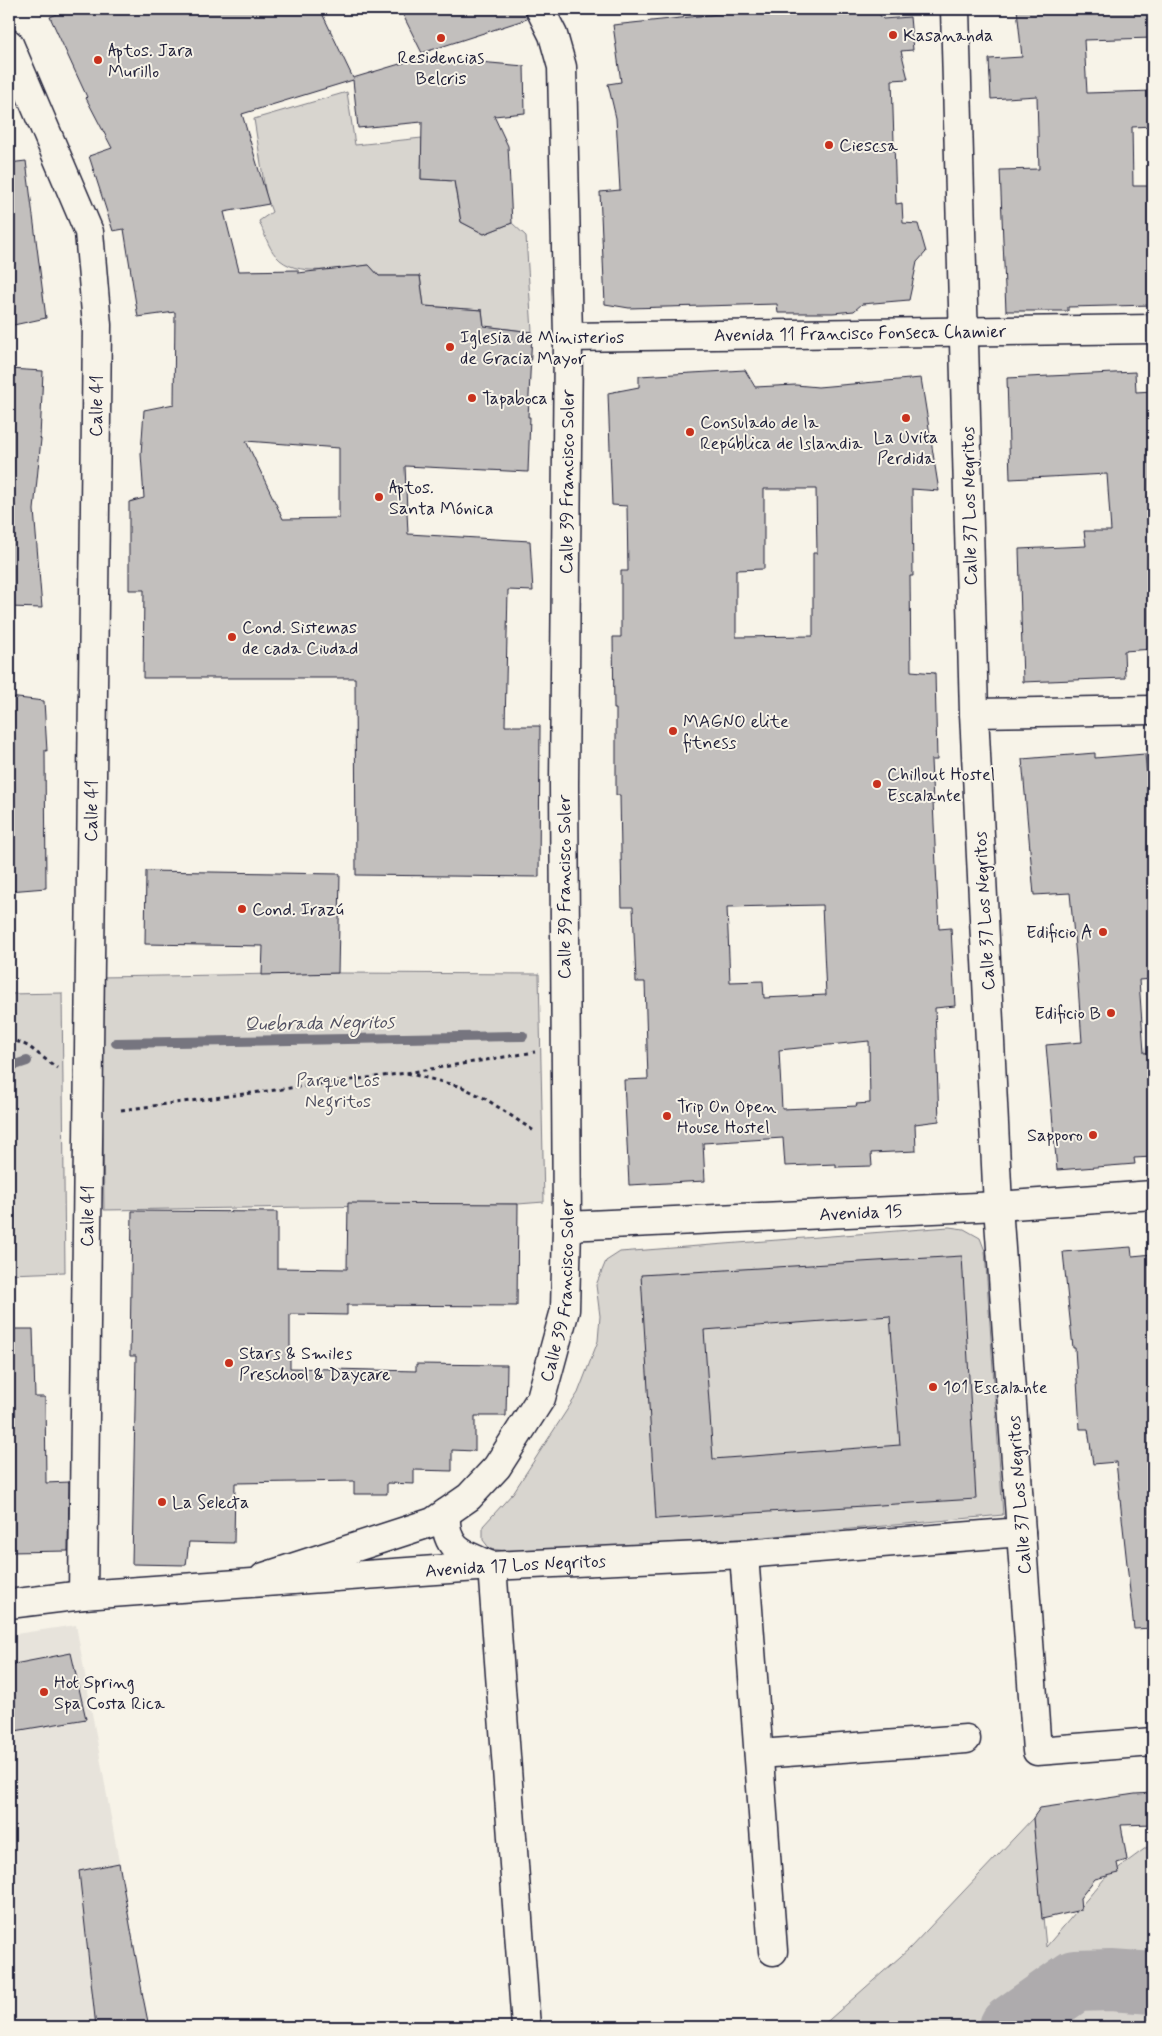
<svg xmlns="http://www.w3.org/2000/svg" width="1162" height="2036" viewBox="0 0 1162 2036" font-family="Mynerve,sans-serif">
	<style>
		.built { fill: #e7e3db }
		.green { fill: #d8d5cf; stroke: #7d7c85 }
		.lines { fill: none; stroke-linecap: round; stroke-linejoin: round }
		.stream { stroke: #76747f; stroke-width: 10 }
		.river { stroke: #aeabad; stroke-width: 62 }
		.building { fill: #c2bfbd; stroke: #22223b; fill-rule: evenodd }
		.minor-casing { stroke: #22223b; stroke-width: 31 }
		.tertiary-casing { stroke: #22223b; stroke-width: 31 }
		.path { stroke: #22223b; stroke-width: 3; stroke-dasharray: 4 4; stroke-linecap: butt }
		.minor { stroke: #f7f3e8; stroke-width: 28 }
		.tertiary { stroke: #f7f3e8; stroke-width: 28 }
		.poi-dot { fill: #c8321e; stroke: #f7f3e8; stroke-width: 2 }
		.labels { text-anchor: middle; stroke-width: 4; stroke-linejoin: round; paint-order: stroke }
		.poi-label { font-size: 18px; fill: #22223b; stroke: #f7f3e8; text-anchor: start }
		.street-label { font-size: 18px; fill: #22223b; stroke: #f7f3e8 }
		.park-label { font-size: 18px; fill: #504f60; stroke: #f7f3e8 }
		.water-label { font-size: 19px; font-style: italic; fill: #535263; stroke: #f7f3e8 }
	</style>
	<rect width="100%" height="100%" fill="#f7f3e8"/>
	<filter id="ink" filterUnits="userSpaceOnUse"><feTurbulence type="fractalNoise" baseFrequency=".02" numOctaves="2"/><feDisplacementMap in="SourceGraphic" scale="10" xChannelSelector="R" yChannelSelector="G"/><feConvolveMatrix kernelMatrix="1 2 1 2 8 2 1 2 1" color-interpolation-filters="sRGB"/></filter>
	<g filter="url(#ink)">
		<path class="built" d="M 76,1625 L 149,2027 L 9,2027 L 9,1635 Z"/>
		<g class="green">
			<path d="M 347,92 L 355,145 L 422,138 L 421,179 L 454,181 L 461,222 L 484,234 L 512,223 L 526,236 L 532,332 L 484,326 L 482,310 L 424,306 L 420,276 L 379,276 L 369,265 C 343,268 295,279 276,256 C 268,247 264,232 259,221 L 272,212 L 266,196 L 254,119 Z"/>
			<path d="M 338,973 L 539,974 L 544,1202 L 518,1204 L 104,1210 L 101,977 Z"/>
			<path d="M 62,993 L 65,1272 L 9,1274 L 9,994 Z"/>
			<path d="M 949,1227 L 964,1229 L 980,1238 L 985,1251 L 1003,1515 L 753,1538 L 516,1552 L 490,1549 L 483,1540 L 483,1526 L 513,1493 L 578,1393 L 598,1341 L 600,1316 L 596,1285 L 606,1261 L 620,1252 Z"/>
			<path d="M 1033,1818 L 1046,1947 L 1105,1878 L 1147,1847 L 1153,1847 L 1153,2027 L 821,2027 L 909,1949 Z"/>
		</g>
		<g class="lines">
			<g class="stream">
				<path d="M 116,1043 L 523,1036"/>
				<path d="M 9,1067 L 27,1061"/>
			</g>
			<path class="river" d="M 1010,2027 L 1075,1981 L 1111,1980 L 1153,1983"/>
		</g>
		<g class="building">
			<path d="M 69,9 L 320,9 L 353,78 L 423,57 L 524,66 L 525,113 L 494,116 L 508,146 L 512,223 L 484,234 L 461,222 L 454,181 L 421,179 L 422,122 L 358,128 L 353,80 L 242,114 L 269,204 L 224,212 L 239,271 L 298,270 L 298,273 L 369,265 L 379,276 L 420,276 L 424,306 L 482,310 L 484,326 L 532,332 L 528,417 L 530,417 L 528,472 L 405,466 L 408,534 L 530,541 L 533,591 L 508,590 L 505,726 L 540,726 L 539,877 L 356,875 L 355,678 L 143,678 L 144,590 L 129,590 L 129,502 L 144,498 L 141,454 L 144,410 L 174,404 L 175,312 L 138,317 L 124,229 L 113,231 L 89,156 L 112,148 L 86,98 L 87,97 L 50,17 ZM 246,441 L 339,448 L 339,518 L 283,519 Z"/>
			<path d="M 400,9 L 524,9 L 527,19 L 422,53 Z"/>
			<path d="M 767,9 L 875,9 L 883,19 L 910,17 L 913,50 L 901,51 L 908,79 L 892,80 L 896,204 L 902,203 L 903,223 L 918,224 L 926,252 L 917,262 L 909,300 L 862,304 L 854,311 L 833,313 L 778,313 L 777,304 L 629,308 L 605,304 L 600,192 L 620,190 L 616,118 L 608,84 L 621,82 L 613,25 Z"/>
			<path d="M 1017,9 L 1153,9 L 1153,38 L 1084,40 L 1087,93 L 1153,91 L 1153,126 L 1132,127 L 1133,186 L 1153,186 L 1153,305 L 1068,307 L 1068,311 L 1006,311 L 1000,170 L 1039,169 L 1037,96 L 991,99 L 989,59 L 1022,57 Z"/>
			<path d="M 26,161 L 46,318 L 9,326 L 9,163 Z"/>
			<path d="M 9,369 L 43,371 L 40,438 L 41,439 L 34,510 L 42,608 L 9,607 Z"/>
			<path d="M 745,370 L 755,387 L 796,385 L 818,387 L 921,378 L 939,491 L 912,489 L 913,576 L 910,576 L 911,671 L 935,673 L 937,760 L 931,760 L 939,929 L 951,928 L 955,1006 L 935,1008 L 939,1121 L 915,1124 L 916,1151 L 871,1153 L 872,1166 L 836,1167 L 836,1164 L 785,1166 L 783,1138 L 703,1143 L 705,1181 L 629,1185 L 624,1080 L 648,1079 L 645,982 L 636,982 L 633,907 L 622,907 L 620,795 L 616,795 L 616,709 L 614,709 L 613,637 L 621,637 L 621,571 L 628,571 L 627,506 L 612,505 L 608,393 L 639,387 L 639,376 ZM 764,489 L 816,489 L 817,553 L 813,553 L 813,636 L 736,637 L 736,570 L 764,569 ZM 822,905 L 826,995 L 764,998 L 763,981 L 730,982 L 727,907 ZM 869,1041 L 870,1103 L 856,1104 L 857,1106 L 782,1109 L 779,1050 Z"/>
			<path d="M 1135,372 L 1136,392 L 1153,391 L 1153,649 L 1124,651 L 1125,678 L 1023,682 L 1019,549 L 1086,546 L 1084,531 L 1111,531 L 1107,474 L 1010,479 L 1007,378 Z"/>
			<path d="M 9,697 L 44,701 L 47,751 L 45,750 L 46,888 L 9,891 Z"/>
			<path d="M 1095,753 L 1095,758 L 1145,754 L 1147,775 L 1153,774 L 1153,979 L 1139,980 L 1144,1053 L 1153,1052 L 1153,1157 L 1134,1158 L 1135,1164 L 1057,1170 L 1046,1045 L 1082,1042 L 1076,957 L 1070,893 L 1034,895 L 1022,759 Z"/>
			<path d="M 146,871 L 340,874 L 338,973 L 262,975 L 263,946 L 145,944 Z"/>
			<path d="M 348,1203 L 518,1204 L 517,1306 L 347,1305 L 347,1315 L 290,1314 L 290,1368 L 416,1371 L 416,1364 L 507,1365 L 506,1416 L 475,1416 L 475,1451 L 452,1450 L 452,1471 L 414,1470 L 414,1484 L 387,1483 L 387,1494 L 354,1494 L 354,1481 L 235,1483 L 234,1543 L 189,1542 L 186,1565 L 132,1564 L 136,1356 L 130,1356 L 132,1211 L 277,1212 L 277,1268 L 347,1269 Z"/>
			<path d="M 1131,1247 L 1132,1256 L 1153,1254 L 1153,1628 L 1134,1629 L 1116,1462 L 1093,1464 L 1088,1429 L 1080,1429 L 1075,1348 L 1073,1348 L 1063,1252 Z"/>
			<path d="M 962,1256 L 976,1499 L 656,1519 L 641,1275 ZM 890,1316 L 900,1445 L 713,1459 L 704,1330 Z"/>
			<path d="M 9,1329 L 33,1329 L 35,1397 L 45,1397 L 46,1483 L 69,1482 L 68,1551 L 9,1552 Z"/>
			<path d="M 71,1653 L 86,1719 L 9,1732 L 9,1665 Z"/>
			<path d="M 1153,1793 L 1153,1824 L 1121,1825 L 1127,1860 L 1117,1863 L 1119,1873 L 1095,1879 L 1080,1898 L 1081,1910 L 1042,1919 L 1033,1818 L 1040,1808 L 1135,1794 Z"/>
			<path d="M 119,1863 L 143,1997 L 149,2027 L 96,2027 L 79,1871 Z"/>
		</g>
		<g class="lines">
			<g class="minor-casing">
				<g id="minor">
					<path d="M 9,44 L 89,232 L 97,325 L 83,1595"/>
					<path id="s1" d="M 568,337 L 1153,329"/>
					<path d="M 974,713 L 1153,710"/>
					<path id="s2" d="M 567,1226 L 998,1206 L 1153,1195"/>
					<path d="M 446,1513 C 444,1550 462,1554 492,1566 L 526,2027"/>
					<path d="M 1021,1532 L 1037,1751 L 1153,1742"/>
					<path d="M 744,1554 L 773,1951"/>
					<path id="s3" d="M 264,1577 L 433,1522 L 469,1497 L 497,1467 L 541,1398 L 565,1310 L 567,1226 L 564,785 L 568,337 L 562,67 L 553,35 L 540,9"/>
					<path d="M 759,1754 L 966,1739"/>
				</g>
			</g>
			<g class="tertiary-casing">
				<g id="tertiary">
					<path id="s4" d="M 9,1604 L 83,1595 L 492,1566 L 744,1554 L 1021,1532 L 998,1206 L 974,713 L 955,9"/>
				</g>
			</g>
			<g class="path">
				<path d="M 9,1038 L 28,1046 L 57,1068"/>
				<path d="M 407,1073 L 462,1087 L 486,1099 L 534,1131"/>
				<path d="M 121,1110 L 406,1073 L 535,1052"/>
			</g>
			<use href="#minor" class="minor"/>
			<use href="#tertiary" class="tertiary"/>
		</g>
	</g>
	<g class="poi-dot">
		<circle cx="893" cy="35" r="5"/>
		<circle cx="441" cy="38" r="5"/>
		<circle cx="98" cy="60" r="5"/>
		<circle cx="829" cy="145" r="5"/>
		<circle cx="450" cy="347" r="5"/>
		<circle cx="472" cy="398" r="5"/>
		<circle cx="906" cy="418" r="5"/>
		<circle cx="690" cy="432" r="5"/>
		<circle cx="379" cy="497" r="5"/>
		<circle cx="232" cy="637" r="5"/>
		<circle cx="673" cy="731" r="5"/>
		<circle cx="877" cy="784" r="5"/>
		<circle cx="242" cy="909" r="5"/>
		<circle cx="1103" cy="932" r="5"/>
		<circle cx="1111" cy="1013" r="5"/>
		<circle cx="667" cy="1116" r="5"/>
		<circle cx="1093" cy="1135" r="5"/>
		<circle cx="229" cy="1363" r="5"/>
		<circle cx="933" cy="1387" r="5"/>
		<circle cx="162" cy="1502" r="5"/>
		<circle cx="44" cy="1692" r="5"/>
	</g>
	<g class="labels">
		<g class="poi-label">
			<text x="903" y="41">Kasananda</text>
			<text x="108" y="56">Aptos. Jara<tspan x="108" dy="21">Murillo</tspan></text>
			<text x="441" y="63" text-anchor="middle">Residencias<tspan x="441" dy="21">Belcris</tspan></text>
			<text x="839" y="151">Ciescsa</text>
			<text x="460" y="343">Iglesia de Ministerios<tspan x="460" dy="21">de Gracia Mayor</tspan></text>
			<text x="482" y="404">Tapaboca</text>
			<text x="700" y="428">Consulado de la<tspan x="700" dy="21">República de Islandia</tspan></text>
			<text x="906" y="443" text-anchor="middle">La Uvita<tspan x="906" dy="21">Perdida</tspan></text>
			<text x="389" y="493">Aptos.<tspan x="389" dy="21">Santa Mónica</tspan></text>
			<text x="242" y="633">Cond. Sistemas<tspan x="242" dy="21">de cada Ciudad</tspan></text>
			<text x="683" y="727">MAGNO elite<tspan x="683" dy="21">fitness</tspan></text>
			<text x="887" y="780">Chillout Hostel<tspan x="887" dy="21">Escalante</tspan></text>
			<text x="252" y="915">Cond. Irazú</text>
			<text x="1093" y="938" text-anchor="end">Edificio A</text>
			<text x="1101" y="1019" text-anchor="end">Edificio B</text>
			<text x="677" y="1112">Trip On Open<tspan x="677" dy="21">House Hostel</tspan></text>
			<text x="1083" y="1141" text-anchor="end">Sapporo</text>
			<text x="239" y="1359">Stars &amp; Smiles<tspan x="239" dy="21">Preschool &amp; Daycare</tspan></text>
			<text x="943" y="1393">101 Escalante</text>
			<text x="172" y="1508">La Selecta</text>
			<text x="54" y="1688">Hot Spring<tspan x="54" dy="21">Spa Costa Rica</tspan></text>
		</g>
		<g class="street-label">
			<text dy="6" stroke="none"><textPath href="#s1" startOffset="292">Avenida 11 Francisco Fonseca Chamier</textPath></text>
			<text transform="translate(96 406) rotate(-89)" y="6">Calle 41</text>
			<text dy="6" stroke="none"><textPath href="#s3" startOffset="1264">Calle 39 Francisco Soler</textPath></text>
			<text transform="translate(969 506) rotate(-91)" y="6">Calle 37 Los Negritos</text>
			<text transform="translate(91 811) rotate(-89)" y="6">Calle 41</text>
			<text transform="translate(564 887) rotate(-90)" y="6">Calle 39 Francisco Soler</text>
			<text transform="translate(984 911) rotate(-93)" y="6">Calle 37 Los Negritos</text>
			<text dy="6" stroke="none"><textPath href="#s2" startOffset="294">Avenida 15</textPath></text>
			<text transform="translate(87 1216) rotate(-89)" y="6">Calle 41</text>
			<text dy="6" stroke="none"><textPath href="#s3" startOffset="454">Calle 39 Francisco Soler</textPath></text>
			<text transform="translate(1019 1495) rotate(-94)" y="6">Calle 37 Los Negritos</text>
			<text dy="6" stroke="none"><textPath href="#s4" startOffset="508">Avenida 17 Los Negritos</textPath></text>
		</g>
		<g class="park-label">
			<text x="338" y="1086">Parque Los<tspan x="338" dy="21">Negritos</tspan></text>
		</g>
		<g class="water-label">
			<text transform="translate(319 1022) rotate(-1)" y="7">Quebrada Negritos</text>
		</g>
	</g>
	<rect width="1162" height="2036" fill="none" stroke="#f7f3e8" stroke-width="30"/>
	<rect x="15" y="15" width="1132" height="2006" fill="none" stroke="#22223b" stroke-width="2" filter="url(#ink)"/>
</svg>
